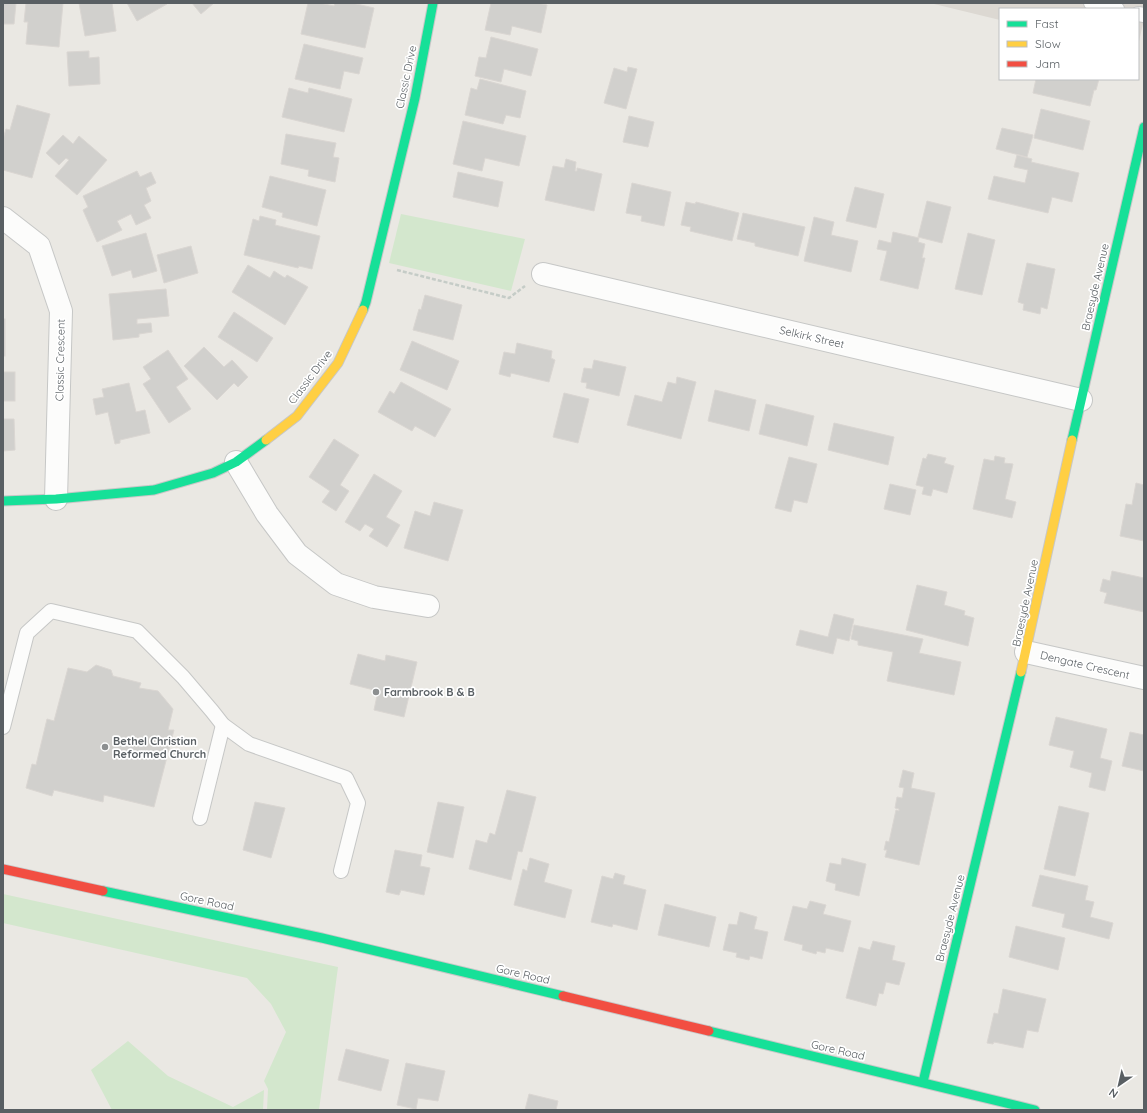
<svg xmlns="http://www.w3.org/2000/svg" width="1147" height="1113" viewBox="0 0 1147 1113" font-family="Quicksand,sans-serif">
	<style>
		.education { fill: #dcd8d2 }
		.green { fill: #d3e7cd }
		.building { fill: #d1d0cd; stroke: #dad6d2 }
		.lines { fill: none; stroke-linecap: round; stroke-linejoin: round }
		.lane-casing { stroke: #c6c7c6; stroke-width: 16 }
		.street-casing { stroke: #c6c7c6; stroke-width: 24 }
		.fast-casing { stroke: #c7c7c7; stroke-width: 11 }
		.slow-casing { stroke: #c7c7c7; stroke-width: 11 }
		.jam-casing { stroke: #c7c7c7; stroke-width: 11 }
		.path { stroke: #c5ccc7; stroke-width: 2.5; stroke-dasharray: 4 2; stroke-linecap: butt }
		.lane { stroke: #fcfcfb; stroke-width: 14 }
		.street { stroke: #fcfcfb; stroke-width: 22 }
		.fast { stroke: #16e098; stroke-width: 9 }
		.slow { stroke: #ffcf43; stroke-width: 9 }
		.jam { stroke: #f24e42; stroke-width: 9 }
		.poi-dot { fill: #8c8f90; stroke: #fff; stroke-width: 1.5 }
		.labels { text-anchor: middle; stroke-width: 3.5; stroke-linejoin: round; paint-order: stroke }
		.street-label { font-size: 11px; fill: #595f63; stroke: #fff }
		.poi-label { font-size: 11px; font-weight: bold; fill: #595f63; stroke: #fff; text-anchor: start }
	</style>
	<rect width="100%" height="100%" fill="#eae8e3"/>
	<path class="education" d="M 930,3 L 1144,3 L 1144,19 L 1138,46 L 1138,9 L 1000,9 L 1000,20 Z"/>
	<g class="green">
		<path d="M 401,214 L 525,239 L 511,291 L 389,263 Z"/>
		<path d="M 3,894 L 338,967 L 319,1110 L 267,1110 L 268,1089 L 264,1081 L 286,1032 L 271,1004 L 247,978 L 3,923 Z"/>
		<path d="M 128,1041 L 168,1076 L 233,1107 L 264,1090 L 263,1110 L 112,1110 L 91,1070 Z"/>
	</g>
	<g class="building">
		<path d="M 3,3 L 16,3 L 14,24 L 3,24 Z"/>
		<path d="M 26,3 L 63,3 L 59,47 L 26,44 L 28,22 L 24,22 Z"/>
		<path d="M 79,3 L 112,3 L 116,31 L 85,36 Z"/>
		<path d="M 127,3 L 167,3 L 167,4 L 137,21 Z"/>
		<path d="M 192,3 L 214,3 L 201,14 Z"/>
		<path d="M 308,3 L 319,3 L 334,6 L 335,3 L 352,3 L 374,8 L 365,48 L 301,34 Z"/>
		<path d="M 491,3 L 537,3 L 547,5 L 541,33 L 512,26 L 510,35 L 485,30 Z"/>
		<path d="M 491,37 L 538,49 L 531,76 L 504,69 L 501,82 L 475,76 L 479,57 L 486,58 Z"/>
		<path d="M 304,44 L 363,58 L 359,74 L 344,71 L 340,89 L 295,79 Z"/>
		<path d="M 89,51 L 89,58 L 99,57 L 100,84 L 69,86 L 67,52 Z"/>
		<path d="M 628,67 L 637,69 L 626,109 L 604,103 L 614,68 L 627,72 Z"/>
		<path d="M 480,79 L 526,91 L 520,118 L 506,115 L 503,124 L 465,115 L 471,88 L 477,90 Z"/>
		<path d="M 1036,79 L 1099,79 L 1096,90 L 1094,90 L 1090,106 L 1033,93 Z"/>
		<path d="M 289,88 L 308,93 L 309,88 L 352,99 L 344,132 L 282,117 Z"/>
		<path d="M 17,105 L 50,114 L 32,178 L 3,170 L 3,139 L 6,129 L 10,130 Z"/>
		<path d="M 1041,109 L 1090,121 L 1083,150 L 1034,138 Z"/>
		<path d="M 629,116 L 654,122 L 648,147 L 623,142 Z"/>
		<path d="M 463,121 L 526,136 L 519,166 L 485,158 L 482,171 L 453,164 Z"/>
		<path d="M 1002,128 L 1033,135 L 1027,157 L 996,149 Z"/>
		<path d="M 286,134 L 336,143 L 333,157 L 339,158 L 335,182 L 308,176 L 309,170 L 281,164 Z"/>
		<path d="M 63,135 L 73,144 L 79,136 L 107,160 L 77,195 L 55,176 L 69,160 L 66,158 L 59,165 L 46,153 Z"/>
		<path d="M 1017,155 L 1032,159 L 1031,162 L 1079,173 L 1072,202 L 1052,197 L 1048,213 L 988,199 L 994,176 L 1025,183 L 1028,170 L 1014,167 Z"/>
		<path d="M 566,159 L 576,162 L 575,171 L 577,171 L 577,168 L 602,174 L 594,211 L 545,200 L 553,166 L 564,168 Z"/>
		<path d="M 137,171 L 140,177 L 151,172 L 156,183 L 146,188 L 151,201 L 144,205 L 151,218 L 136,225 L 131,214 L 117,221 L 122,230 L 97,242 L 83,210 L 88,207 L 83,196 Z"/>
		<path d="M 458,172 L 503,182 L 498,207 L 453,197 Z"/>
		<path d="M 270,176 L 326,190 L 317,226 L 282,217 L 283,213 L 262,207 Z"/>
		<path d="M 632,183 L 671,192 L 664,226 L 641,221 L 642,216 L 626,213 Z"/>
		<path d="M 855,187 L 884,194 L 876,228 L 846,221 Z"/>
		<path d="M 927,201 L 951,207 L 942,243 L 918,237 Z"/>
		<path d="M 686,202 L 695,204 L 696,202 L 739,213 L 732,241 L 690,231 L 691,227 L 681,225 Z"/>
		<path d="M 743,213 L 805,227 L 798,256 L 755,246 L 755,243 L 737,239 Z"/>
		<path d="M 260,216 L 276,220 L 275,225 L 320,236 L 312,269 L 299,266 L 298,268 L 244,255 L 253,219 L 259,221 Z"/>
		<path d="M 814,217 L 834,222 L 831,235 L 858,241 L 851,272 L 804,261 Z"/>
		<path d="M 893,232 L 919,238 L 918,242 L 925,244 L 922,258 L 925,258 L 918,289 L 880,280 L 887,251 L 877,249 L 879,240 L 891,243 Z"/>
		<path d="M 146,233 L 157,271 L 133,278 L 131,270 L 112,276 L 102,246 Z"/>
		<path d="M 968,233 L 995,240 L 982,295 L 955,289 Z"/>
		<path d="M 191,246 L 198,273 L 164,283 L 157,255 Z"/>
		<path d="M 1027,263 L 1055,269 L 1047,309 L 1041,307 L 1040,314 L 1023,310 L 1024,304 L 1018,302 Z"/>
		<path d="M 248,265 L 270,278 L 274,271 L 285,278 L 287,275 L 308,287 L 285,325 L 232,292 Z"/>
		<path d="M 166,289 L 169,316 L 137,319 L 137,324 L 151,323 L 152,332 L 139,334 L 139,337 L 113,340 L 109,294 Z"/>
		<path d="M 425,295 L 462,305 L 453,340 L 413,330 L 419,309 L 421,310 Z"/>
		<path d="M 234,312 L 273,338 L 257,362 L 218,337 Z"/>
		<rect x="3" y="319" width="2" height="37"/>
		<path d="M 412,341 L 459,361 L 447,390 L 400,370 Z"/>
		<path d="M 517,343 L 552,351 L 551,358 L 555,360 L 549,382 L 511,373 L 510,377 L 499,374 L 504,352 L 515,354 Z"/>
		<path d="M 204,347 L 224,367 L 232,360 L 248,377 L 238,387 L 234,383 L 217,400 L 184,366 Z"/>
		<path d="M 168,350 L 188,379 L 176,387 L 191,409 L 169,423 L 143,384 L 151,379 L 143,367 Z"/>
		<path d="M 594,360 L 626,367 L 619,396 L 586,388 L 587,383 L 581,382 L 584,368 L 592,369 Z"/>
		<rect x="3" y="372" width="12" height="29"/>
		<path d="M 677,377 L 696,382 L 681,439 L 627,425 L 635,395 L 662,402 L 668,382 L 676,384 Z"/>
		<path d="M 401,382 L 451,409 L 435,437 L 415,426 L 412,431 L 378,412 L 390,391 L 394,394 Z"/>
		<path d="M 129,383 L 136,412 L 145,410 L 150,433 L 120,440 L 120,443 L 115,444 L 108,412 L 96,415 L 93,399 L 104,397 L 102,389 Z"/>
		<path d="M 715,390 L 756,400 L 749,431 L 708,421 Z"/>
		<path d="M 564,393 L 589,399 L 578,443 L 553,437 Z"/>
		<path d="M 766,404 L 814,416 L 807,446 L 759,434 Z"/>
		<path d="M 3,419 L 14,419 L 15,450 L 3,451 Z"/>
		<path d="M 834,423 L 894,437 L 888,465 L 828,450 Z"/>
		<path d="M 334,439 L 359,455 L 340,485 L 349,491 L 336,511 L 322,502 L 330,491 L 309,477 Z"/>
		<path d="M 928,454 L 946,458 L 944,463 L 954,466 L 947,493 L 933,489 L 931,496 L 922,494 L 924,487 L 916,485 L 923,458 L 926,459 Z"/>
		<path d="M 995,456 L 1005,458 L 1004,463 L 1013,464 L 1005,499 L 1016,502 L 1012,518 L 973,509 L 984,459 L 994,461 Z"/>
		<path d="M 789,457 L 817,464 L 807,503 L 794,500 L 791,512 L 775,508 Z"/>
		<path d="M 374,474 L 402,491 L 386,517 L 400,525 L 387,547 L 369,536 L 374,529 L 365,524 L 360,531 L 345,522 Z"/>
		<path d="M 1136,483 L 1144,485 L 1144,541 L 1120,536 L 1126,504 L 1132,505 Z"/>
		<path d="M 890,484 L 916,490 L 910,515 L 884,509 Z"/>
		<path d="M 434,502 L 463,510 L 448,561 L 404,548 L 415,511 L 430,516 Z"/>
		<path d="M 1112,571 L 1144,578 L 1144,612 L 1104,603 L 1107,593 L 1100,591 L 1103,579 L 1110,581 Z"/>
		<path d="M 917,585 L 947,592 L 944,605 L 965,611 L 964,615 L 974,618 L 968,646 L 906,630 Z"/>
		<path d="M 834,614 L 854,619 L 849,641 L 837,638 L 833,654 L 796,645 L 800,630 L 828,637 Z"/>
		<path d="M 854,625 L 923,639 L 919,653 L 961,662 L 954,695 L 887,681 L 893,652 L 858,645 L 858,641 L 851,639 Z"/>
		<path d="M 358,654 L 385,661 L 386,655 L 417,662 L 404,717 L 374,710 L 378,691 L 350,684 Z"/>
		<path d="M 96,665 L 111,670 L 113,676 L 141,683 L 139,688 L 158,691 L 173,709 L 168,730 L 174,730 L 154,807 L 104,795 L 103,802 L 54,790 L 52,796 L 26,788 L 32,764 L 36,765 L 47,719 L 54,721 L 68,668 L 87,672 Z"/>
		<path d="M 1056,717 L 1107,729 L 1100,758 L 1112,761 L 1105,791 L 1089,787 L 1092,773 L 1070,767 L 1074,751 L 1049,745 Z"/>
		<path d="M 1130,732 L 1144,735 L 1144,771 L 1122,766 Z"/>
		<path d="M 903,770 L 914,773 L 911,788 L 935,793 L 919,865 L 885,857 L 887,850 L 884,850 L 886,841 L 889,842 L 896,810 L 899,811 L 899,809 L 895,808 L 897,797 L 902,798 L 904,788 L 899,787 Z"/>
		<path d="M 507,790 L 536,797 L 522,852 L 518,851 L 511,880 L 469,869 L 476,840 L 487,843 L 490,833 L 495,835 Z"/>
		<path d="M 255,802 L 285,808 L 271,858 L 243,850 Z"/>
		<path d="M 438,802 L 464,807 L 453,858 L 427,852 Z"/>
		<path d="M 1059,806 L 1089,813 L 1075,876 L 1044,869 Z"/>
		<path d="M 395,850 L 422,855 L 420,866 L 430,868 L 424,895 L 401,890 L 399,895 L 386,892 Z"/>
		<path d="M 530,858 L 549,864 L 544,882 L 572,890 L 565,918 L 514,905 L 523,869 L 527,871 Z"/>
		<path d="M 842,858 L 866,864 L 859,896 L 835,890 L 836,884 L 826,881 L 830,863 L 841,865 Z"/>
		<path d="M 615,873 L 625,876 L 623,884 L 646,890 L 637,930 L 613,924 L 612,927 L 591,922 L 602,876 L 613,879 Z"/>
		<path d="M 1040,875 L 1088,886 L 1085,900 L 1094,902 L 1090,917 L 1113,923 L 1109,939 L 1062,927 L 1065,914 L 1032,906 Z"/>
		<path d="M 810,901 L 826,905 L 823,914 L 851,921 L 843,952 L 826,948 L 825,953 L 817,951 L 816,954 L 802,950 L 803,945 L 784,940 L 793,906 L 807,909 Z"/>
		<path d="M 665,904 L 716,917 L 709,947 L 658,935 Z"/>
		<path d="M 740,912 L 757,917 L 754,929 L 768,932 L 762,959 L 750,956 L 749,960 L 736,957 L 737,953 L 723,950 L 729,924 L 737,925 Z"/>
		<path d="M 1016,926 L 1065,938 L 1058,970 L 1009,957 Z"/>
		<path d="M 873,941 L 895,946 L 892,960 L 905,963 L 899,985 L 886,982 L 883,994 L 879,993 L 876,1006 L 846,998 L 859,947 L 870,950 Z"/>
		<path d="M 1003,989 L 1046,999 L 1038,1032 L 1027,1030 L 1023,1048 L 994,1042 L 993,1044 L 987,1043 L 994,1013 L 998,1014 Z"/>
		<path d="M 346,1049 L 389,1060 L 381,1091 L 338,1080 Z"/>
		<path d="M 406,1063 L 445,1071 L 438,1101 L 418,1098 L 416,1109 L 397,1105 Z"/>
		<path d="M 529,1094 L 558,1101 L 556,1110 L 525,1110 Z"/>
	</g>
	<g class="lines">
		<g class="lane-casing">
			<g id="lane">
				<path d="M 1091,3 L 1117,9"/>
				<path d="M 1138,14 L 1144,15"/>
				<path d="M 3,727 L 27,633 L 51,611 L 137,631 L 183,677 L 212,711 L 223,725 L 249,744 L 346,778 L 358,803 L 341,871"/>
				<path d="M 200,818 L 223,725"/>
			</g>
		</g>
		<g class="street-casing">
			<g id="street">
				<path d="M 3,218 L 39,246 L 61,311 L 56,499"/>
				<path d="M 543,274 L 1081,400"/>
				<path d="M 236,462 L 267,514 L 297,554 L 336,584 L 374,597 L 428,606"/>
				<path d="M 1026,652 L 1144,678"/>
			</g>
		</g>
		<g class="fast-casing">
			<g id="fast">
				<path d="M 363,310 L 366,302 L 415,98 L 433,3"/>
				<path d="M 1072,440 L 1144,127"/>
				<path d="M 3,501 L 56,499 L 154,490 L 213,473 L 236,462 L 266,440"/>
				<path d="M 103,891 L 322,938 L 563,996"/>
				<path d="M 709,1031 L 1035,1110"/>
				<path d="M 923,1082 L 1021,672"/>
			</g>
		</g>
		<g class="slow-casing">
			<g id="slow">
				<path d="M 266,440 L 297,416 L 338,363 L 363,310"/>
				<path d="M 1021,672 L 1072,440"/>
			</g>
		</g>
		<g class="jam-casing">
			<g id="jam">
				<path d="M 3,869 L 103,891"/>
				<path d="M 563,996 L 709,1031"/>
			</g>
		</g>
		<path class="path" d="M 397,270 L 509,298 L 525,286"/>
		<use href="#lane" class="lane"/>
		<use href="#street" class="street"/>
		<use href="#fast" class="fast"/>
		<use href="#slow" class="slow"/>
		<use href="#jam" class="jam"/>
	</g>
	<g class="poi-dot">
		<circle cx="376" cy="692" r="4"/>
		<circle cx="105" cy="747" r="4"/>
	</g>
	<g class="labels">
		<g class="street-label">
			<text transform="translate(406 77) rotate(-78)" y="4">Classic Drive</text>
			<text transform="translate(1095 287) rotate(-77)" y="4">Braesyde Avenue</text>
			<text transform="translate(812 337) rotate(13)" y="4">Selkirk Street</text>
			<text transform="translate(60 360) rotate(-89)" y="4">Classic Crescent</text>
			<text transform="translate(310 377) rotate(-53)" y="4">Classic Drive</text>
			<text transform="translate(1025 603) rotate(-78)" y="4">Braesyde Avenue</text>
			<text transform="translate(1085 665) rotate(13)" y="4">Dengate Crescent</text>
			<text transform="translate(207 901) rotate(12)" y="4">Gore Road</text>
			<text transform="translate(950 918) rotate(-76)" y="4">Braesyde Avenue</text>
			<text transform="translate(523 974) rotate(13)" y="4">Gore Road</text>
			<text transform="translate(838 1050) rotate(13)" y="4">Gore Road</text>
		</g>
		<g class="poi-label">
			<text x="384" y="696">Farmbrook B &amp; B</text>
			<text x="113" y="745">Bethel Christian<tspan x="113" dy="13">Reformed Church</tspan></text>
		</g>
	</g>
	<rect width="1147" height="1113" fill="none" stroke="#595f63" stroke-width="8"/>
	<rect x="999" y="8" width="140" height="72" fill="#ffffff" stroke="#bdbfc1"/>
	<rect x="1007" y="21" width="20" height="6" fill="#16e098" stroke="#bdbfc1"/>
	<text x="1035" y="28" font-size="12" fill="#595f63">Fast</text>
	<rect x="1007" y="41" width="20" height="6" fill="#ffcf43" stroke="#bdbfc1"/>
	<text x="1035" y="48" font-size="12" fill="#595f63">Slow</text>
	<rect x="1007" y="61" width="20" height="6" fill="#f24e42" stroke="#bdbfc1"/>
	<text x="1035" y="68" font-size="12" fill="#595f63">Jam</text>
	<g transform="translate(1119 1085) rotate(214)" stroke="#ffffff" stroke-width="3" paint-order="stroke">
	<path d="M0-3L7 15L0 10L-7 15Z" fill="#595f63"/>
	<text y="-6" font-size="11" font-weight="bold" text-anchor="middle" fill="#595f63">N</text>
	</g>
</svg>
